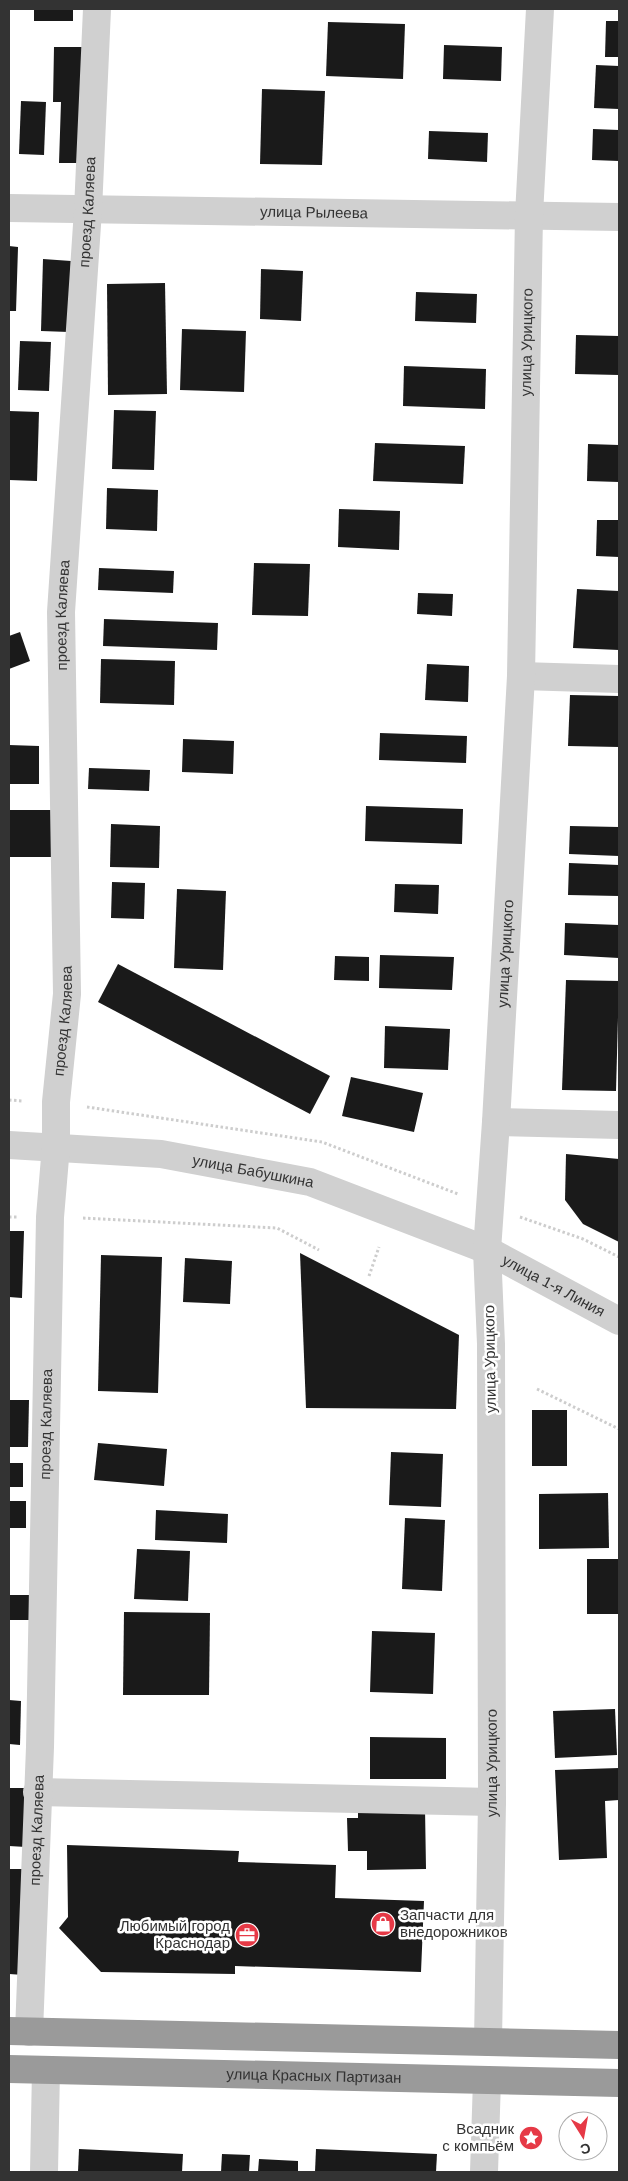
<svg xmlns="http://www.w3.org/2000/svg" width="628" height="2181" viewBox="0 0 628 2181" font-family="Arial,sans-serif">
	<style>
		.building { fill: #1a1a1a }
		.lines { fill: none; stroke-linecap: round; stroke-linejoin: round }
		.path { stroke: #cdcdcd; stroke-width: 3; stroke-dasharray: 2.5 2.5; stroke-linecap: butt }
		.minor { stroke: #d0d0d0; stroke-width: 28 }
		.highway { stroke: #9a9a9a; stroke-width: 28 }
		.labels { text-anchor: middle; stroke-width: 5; stroke-linejoin: round; paint-order: stroke }
		.street-label { font-size: 15px; fill: #333; stroke: #fff }
		.poi-label { font-size: 15px; fill: #333; stroke: #fff; text-anchor: end }
	</style>
	<rect width="100%" height="100%" fill="#fff"/>
	<g class="building">
		<rect x="34" y="9" width="39" height="12"/>
		<path d="M 606,21 L 619,21 L 619,57 L 605,57 Z"/>
		<path d="M 328,22 L 405,24 L 403,79 L 326,76 Z"/>
		<path d="M 444,45 L 502,47 L 501,81 L 443,79 Z"/>
		<path d="M 54,47 L 86,47 L 83,163 L 59,163 L 61,102 L 53,102 Z"/>
		<path d="M 596,65 L 619,66 L 619,109 L 594,108 Z"/>
		<path d="M 262,89 L 325,91 L 322,165 L 260,164 Z"/>
		<path d="M 21,101 L 46,102 L 44,155 L 19,154 Z"/>
		<path d="M 593,129 L 619,130 L 619,161 L 592,160 Z"/>
		<path d="M 429,131 L 488,133 L 487,162 L 428,159 Z"/>
		<path d="M 9,246 L 18,247 L 16,311 L 9,311 Z"/>
		<path d="M 43,259 L 71,261 L 69,332 L 41,331 Z"/>
		<path d="M 261,269 L 303,271 L 301,321 L 260,319 Z"/>
		<path d="M 165,283 L 167,394 L 108,395 L 107,284 Z"/>
		<path d="M 416,292 L 477,294 L 476,323 L 415,321 Z"/>
		<path d="M 182,329 L 246,331 L 244,392 L 180,390 Z"/>
		<path d="M 576,335 L 619,336 L 619,375 L 575,374 Z"/>
		<path d="M 20,341 L 51,342 L 49,391 L 18,390 Z"/>
		<path d="M 404,366 L 486,369 L 485,409 L 403,406 Z"/>
		<path d="M 114,410 L 156,411 L 154,470 L 112,469 Z"/>
		<path d="M 9,411 L 39,412 L 37,481 L 9,480 Z"/>
		<path d="M 375,443 L 465,446 L 463,484 L 373,481 Z"/>
		<path d="M 588,444 L 619,445 L 619,482 L 587,481 Z"/>
		<path d="M 107,488 L 158,490 L 157,531 L 106,529 Z"/>
		<path d="M 339,509 L 400,511 L 399,550 L 338,547 Z"/>
		<path d="M 597,520 L 619,520 L 619,557 L 596,556 Z"/>
		<path d="M 254,563 L 310,564 L 308,616 L 252,615 Z"/>
		<path d="M 99,568 L 174,571 L 173,593 L 98,590 Z"/>
		<path d="M 577,589 L 619,591 L 619,650 L 573,648 Z"/>
		<path d="M 418,593 L 453,594 L 452,616 L 417,614 Z"/>
		<path d="M 104,619 L 218,623 L 217,650 L 103,646 Z"/>
		<path d="M 20,632 L 30,661 L 9,669 L 9,636 Z"/>
		<path d="M 101,659 L 175,661 L 174,705 L 100,703 Z"/>
		<path d="M 427,664 L 469,666 L 468,702 L 425,700 Z"/>
		<path d="M 570,695 L 619,696 L 619,747 L 568,746 Z"/>
		<path d="M 380,733 L 467,736 L 466,763 L 379,760 Z"/>
		<path d="M 183,739 L 234,741 L 233,774 L 182,772 Z"/>
		<path d="M 9,745 L 39,746 L 39,784 L 9,784 Z"/>
		<path d="M 89,768 L 150,770 L 149,791 L 88,789 Z"/>
		<path d="M 366,806 L 463,809 L 462,844 L 365,841 Z"/>
		<path d="M 9,810 L 52,810 L 51,857 L 9,857 Z"/>
		<path d="M 111,824 L 160,826 L 159,868 L 110,867 Z"/>
		<path d="M 570,826 L 619,827 L 619,856 L 569,854 Z"/>
		<path d="M 569,863 L 619,865 L 619,896 L 568,895 Z"/>
		<path d="M 112,882 L 145,883 L 144,919 L 111,918 Z"/>
		<path d="M 395,884 L 439,885 L 438,914 L 394,912 Z"/>
		<path d="M 177,889 L 226,891 L 223,970 L 174,968 Z"/>
		<path d="M 565,923 L 619,925 L 619,958 L 564,955 Z"/>
		<path d="M 380,955 L 454,957 L 452,990 L 379,988 Z"/>
		<path d="M 335,956 L 369,957 L 369,981 L 334,980 Z"/>
		<path d="M 118,964 L 330,1076 L 310,1114 L 98,1002 Z"/>
		<path d="M 566,980 L 619,981 L 616,1091 L 562,1090 Z"/>
		<path d="M 385,1026 L 450,1029 L 448,1070 L 384,1068 Z"/>
		<path d="M 351,1077 L 423,1093 L 414,1132 L 342,1116 Z"/>
		<path d="M 566,1154 L 619,1159 L 619,1242 L 583,1224 L 565,1200 Z"/>
		<path d="M 9,1231 L 24,1231 L 22,1298 L 9,1297 Z"/>
		<path d="M 300,1253 L 459,1335 L 456,1409 L 306,1408 Z"/>
		<path d="M 101,1255 L 162,1257 L 158,1393 L 98,1391 Z"/>
		<path d="M 185,1258 L 232,1261 L 230,1304 L 183,1302 Z"/>
		<path d="M 9,1400 L 29,1400 L 28,1447 L 9,1447 Z"/>
		<rect x="532" y="1410" width="35" height="56"/>
		<path d="M 98,1443 L 167,1449 L 164,1486 L 94,1480 Z"/>
		<path d="M 391,1452 L 443,1454 L 441,1507 L 389,1505 Z"/>
		<rect x="9" y="1463" width="14" height="24"/>
		<path d="M 608,1493 L 609,1548 L 539,1549 L 539,1494 Z"/>
		<rect x="9" y="1501" width="17" height="27"/>
		<path d="M 156,1510 L 228,1514 L 227,1543 L 155,1540 Z"/>
		<path d="M 405,1518 L 445,1520 L 442,1591 L 402,1589 Z"/>
		<path d="M 137,1549 L 190,1551 L 188,1601 L 134,1599 Z"/>
		<rect x="587" y="1559" width="32" height="55"/>
		<rect x="9" y="1595" width="20" height="25"/>
		<path d="M 124,1612 L 210,1613 L 209,1695 L 123,1695 Z"/>
		<path d="M 372,1631 L 435,1633 L 433,1694 L 370,1692 Z"/>
		<path d="M 9,1700 L 21,1701 L 20,1745 L 9,1744 Z"/>
		<path d="M 615,1709 L 617,1755 L 555,1758 L 553,1711 Z"/>
		<path d="M 370,1737 L 446,1738 L 446,1779 L 370,1779 Z"/>
		<path d="M 619,1768 L 619,1800 L 605,1801 L 607,1858 L 559,1860 L 555,1770 Z"/>
		<path d="M 9,1788 L 27,1788 L 26,1847 L 9,1846 Z"/>
		<path d="M 425,1808 L 426,1869 L 367,1870 L 367,1851 L 348,1851 L 347,1818 L 358,1818 L 358,1809 Z"/>
		<path d="M 67,1845 L 239,1851 L 238,1862 L 336,1865 L 335,1898 L 424,1901 L 421,1972 L 235,1966 L 235,1974 L 101,1972 L 59,1928 L 68,1917 Z"/>
		<path d="M 9,1869 L 27,1869 L 24,1975 L 9,1974 Z"/>
		<path d="M 79,2149 L 183,2154 L 182,2172 L 78,2172 Z"/>
		<path d="M 316,2149 L 437,2154 L 436,2172 L 315,2172 Z"/>
		<path d="M 222,2154 L 250,2155 L 249,2172 L 221,2172 Z"/>
		<path d="M 259,2159 L 298,2161 L 298,2172 L 258,2172 Z"/>
	</g>
	<g class="lines">
		<g class="path">
			<path d="M 9,1100 L 23,1101"/>
			<path d="M 87,1107 L 322,1142 L 458,1194"/>
			<path d="M 9,1217 L 19,1217"/>
			<path d="M 520,1217 L 583,1239 L 619,1257"/>
			<path d="M 83,1218 L 277,1228 L 319,1250"/>
			<path d="M 369,1276 L 379,1247"/>
			<path d="M 537,1389 L 619,1429"/>
		</g>
		<g class="minor">
			<path id="s1" d="M 9,208 L 619,217"/>
			<path d="M 521,676 L 619,679"/>
			<path d="M 496,1122 L 619,1125"/>
			<path id="s2" d="M 9,1145 L 161,1154 L 310,1182 L 487,1250 L 619,1321"/>
			<path d="M 37,1792 L 492,1802"/>
			<path id="s3" d="M 29,2032 L 40,1747 L 50,1217 L 56,1146 L 56,1102 L 67,994 L 61,612 L 88,210 L 97,9"/>
			<path id="s4" d="M 488,2042 L 492,1802 L 491,1344 L 487,1250 L 496,1122 L 521,676 L 529,215 L 540,9"/>
			<path d="M 44,2172 L 46,2070"/>
			<path d="M 484,2172 L 487,2080"/>
		</g>
		<g class="highway">
			<path d="M 9,2031 L 619,2045"/>
			<path id="s5" d="M 9,2069 L 619,2083"/>
		</g>
	</g>
	<defs>
		<g id="shop-disc" transform="scale(1.25)"><circle r="9.5" fill="#e63946" stroke="#fff"/><path d="M-5-2.5h2.3a2.7 3.5 0 0 1 5.4 0H5L5.5 6h-11ZM-1.5-2.5h3a1.5 2.3 0 0 0-3 0Z" fill="#fff"/></g>
		<g id="office-disc" transform="scale(1.25)"><circle r="9.5" fill="#e63946" stroke="#fff"/><path d="M-6-3h4V-5.5h4V-3h4V5H-6ZM-1-4.5V-3h2v-1.5ZM-6 0V1H6V0Z" fill="#fff"/></g>
		<g id="sight-disc" transform="scale(1.25)"><circle r="9.5" fill="#e63946" stroke="#fff"/><path d="M0-6L1.8-2.2L6-1.7L2.9 1.2L3.7 5.4L0 3.3L-3.7 5.4L-2.9 1.2L-6-1.7L-1.8-2.2Z" fill="#fff"/></g>
	</defs>
	<g fill-rule="evenodd">
		<use href="#shop-disc" x="383" y="1924"/>
		<use href="#office-disc" x="247" y="1935"/>
		<use href="#sight-disc" x="531" y="2138"/>
	</g>
	<g class="labels">
		<g class="street-label">
			<text dy="5" stroke="none"><textPath href="#s3" startOffset="1822">проезд Каляева</textPath></text>
			<text dy="5" stroke="none"><textPath href="#s1" startOffset="305">улица Рылеева</textPath></text>
			<text dy="5" stroke="none"><textPath href="#s4" startOffset="1701">улица Урицкого</textPath></text>
			<text dy="5" stroke="none"><textPath href="#s3" startOffset="1418">проезд Каляева</textPath></text>
			<text dy="5" stroke="none"><textPath href="#s4" startOffset="1089">улица Урицкого</textPath></text>
			<text dy="5" stroke="none"><textPath href="#s3" startOffset="1012">проезд Каляева</textPath></text>
			<text dy="5" stroke="none"><textPath href="#s2" startOffset="246">улица Бабушкина</textPath></text>
			<text dy="5" stroke="none"><textPath href="#s2" startOffset="569">улица 1-я Линия</textPath></text>
			<text transform="translate(490 1359) rotate(-91)" y="5">улица Урицкого</text>
			<text dy="5" stroke="none"><textPath href="#s3" startOffset="608">проезд Каляева</textPath></text>
			<text dy="5" stroke="none"><textPath href="#s4" startOffset="279">улица Урицкого</textPath></text>
			<text dy="5" stroke="none"><textPath href="#s3" startOffset="202">проезд Каляева</textPath></text>
			<text dy="5" stroke="none"><textPath href="#s5" startOffset="305">улица Красных Партизан</textPath></text>
		</g>
		<g class="poi-label">
			<text x="400" y="1920" text-anchor="start">Запчасти для<tspan x="400" dy="17">внедорожников</tspan></text>
			<text x="230" y="1931">Любимый город<tspan x="230" dy="17">Краснодар</tspan></text>
			<text x="514" y="2134">Всадник<tspan x="514" dy="17">с компьём</tspan></text>
		</g>
	</g>
	<rect width="628" height="2181" fill="none" stroke="#333333" stroke-width="20"/>
	<g transform="translate(583 2136) rotate(169)"><circle r="24" fill="#ffffff" stroke="#adadad"/>
	<path d="M0-4L9 19L0 12L-9 19Z" fill="#e63946"/>
	<text y="-8" font-size="14" font-weight="bold" text-anchor="middle" fill="#333333">С</text>
	</g>
</svg>
